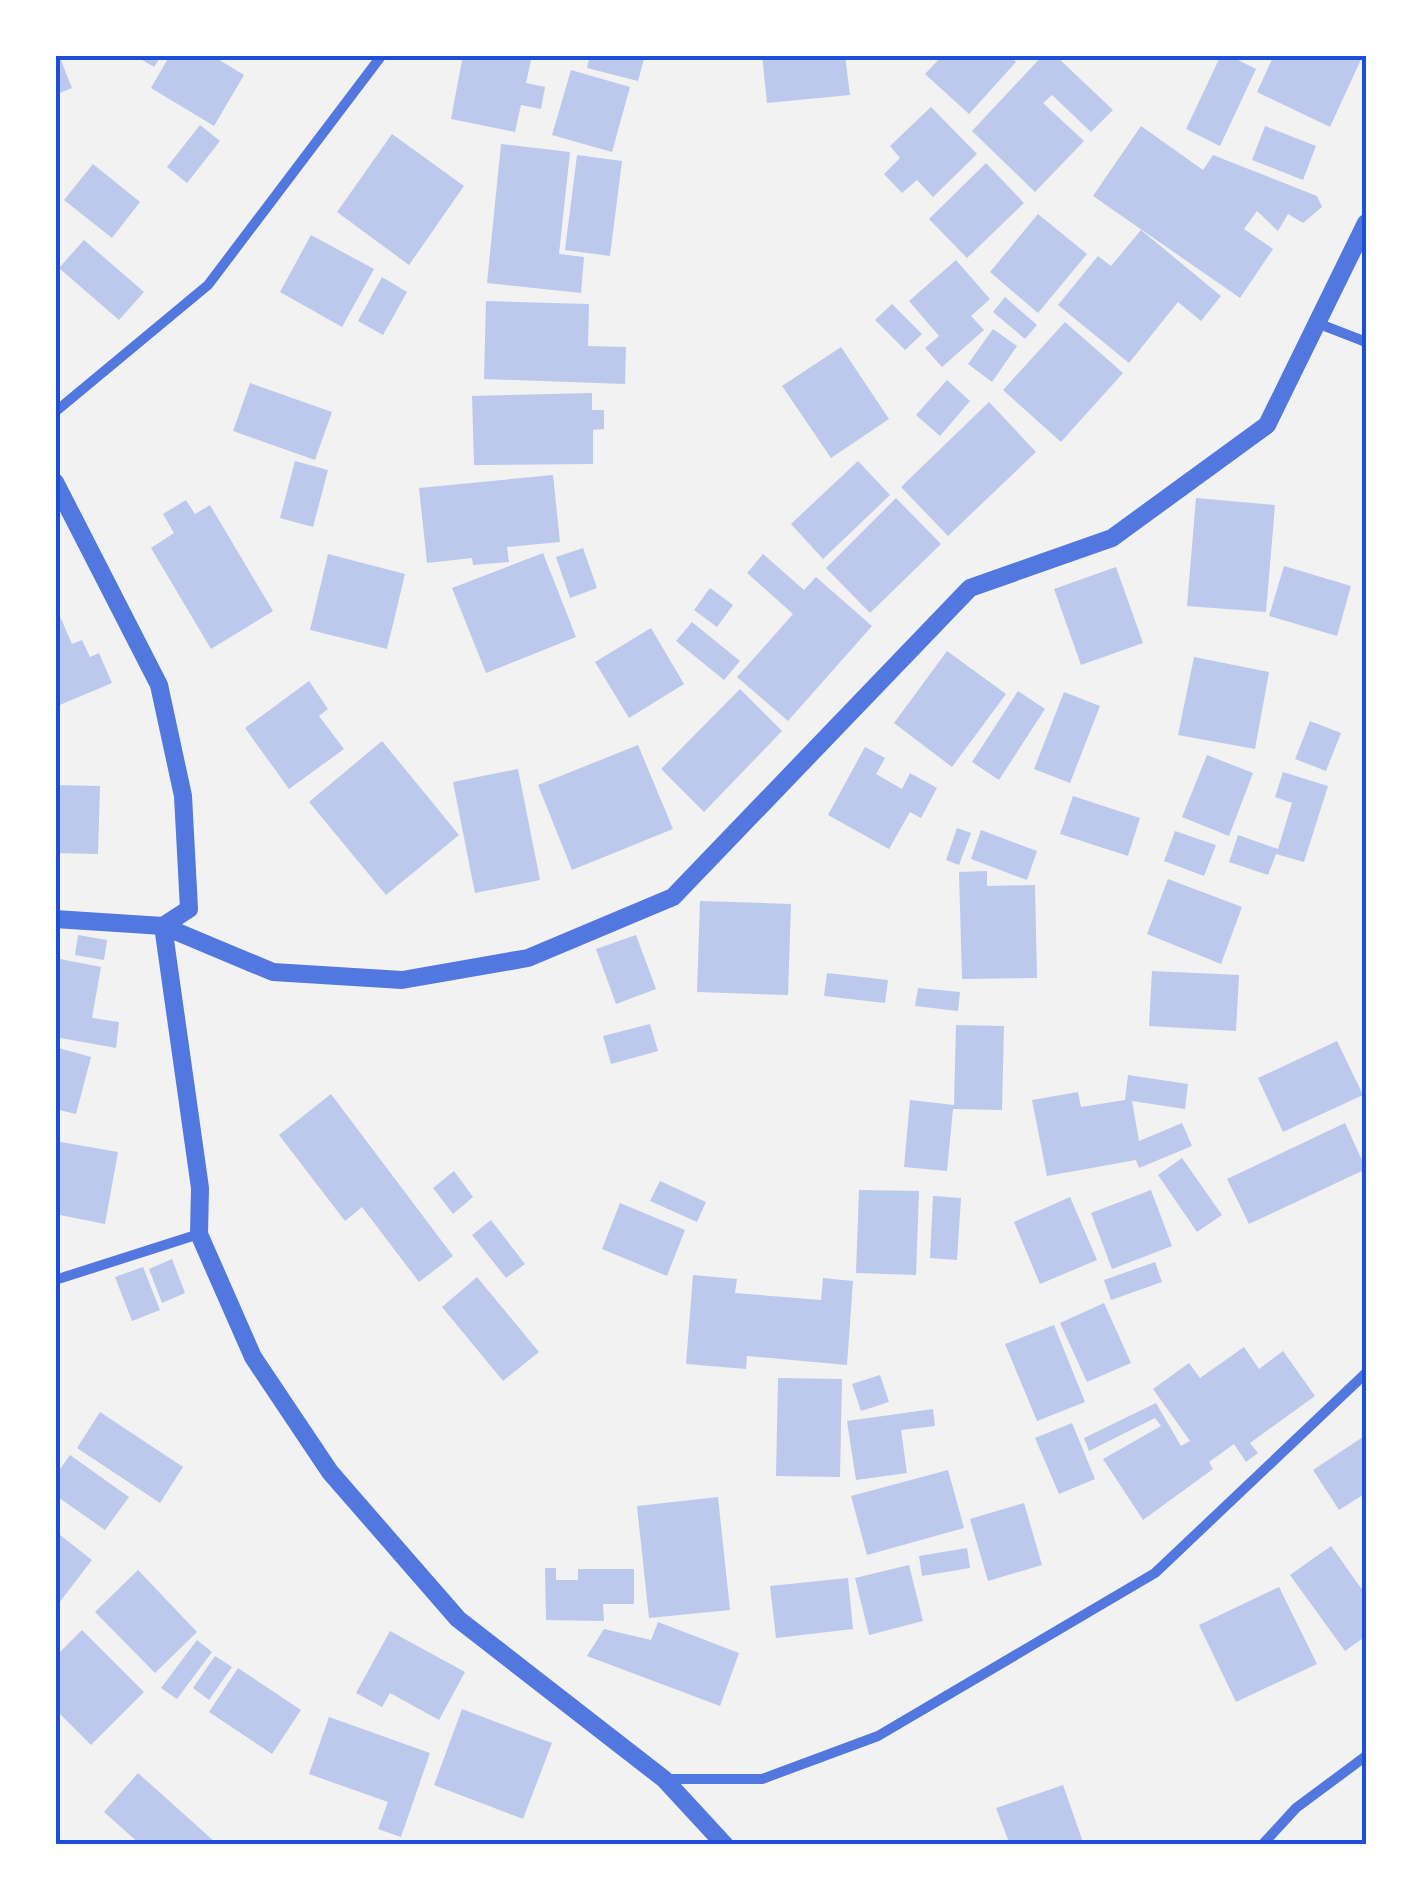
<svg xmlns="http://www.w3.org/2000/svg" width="1421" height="1900" viewBox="0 0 1421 1900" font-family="'Playfair Display',serif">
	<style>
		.building { fill: #bdc9ec }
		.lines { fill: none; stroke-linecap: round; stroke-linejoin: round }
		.minor { stroke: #5277de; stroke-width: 10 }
		.tertiary { stroke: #5277de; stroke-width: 18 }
		.neatline { fill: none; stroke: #1d4ed8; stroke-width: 4 }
	</style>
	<rect width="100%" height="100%" fill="#f2f2f2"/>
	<g class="building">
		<path d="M 55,55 L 59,55 L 72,88 L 55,95 Z"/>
		<path d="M 134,55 L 162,55 L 154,67 Z"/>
		<path d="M 170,55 L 211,55 L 244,75 L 214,126 L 151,88 Z"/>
		<path d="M 463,55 L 506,55 L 531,60 L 526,83 L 545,87 L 541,109 L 521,105 L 515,132 L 451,119 Z"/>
		<path d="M 590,55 L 645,55 L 638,81 L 587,68 Z"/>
		<path d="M 762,55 L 845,55 L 850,95 L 767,103 Z"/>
		<path d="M 943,55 L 1008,55 L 1016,62 L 969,114 L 925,74 Z"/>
		<path d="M 1043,55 L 1055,55 L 1113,110 L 1091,132 L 1052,95 L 1043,103 L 1084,141 L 1035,192 L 972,131 Z"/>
		<path d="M 1221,55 L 1228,55 L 1256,69 L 1220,146 L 1186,129 Z"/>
		<path d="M 1274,55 L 1363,55 L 1330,127 L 1257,92 Z"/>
		<path d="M 571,70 L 630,87 L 612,152 L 552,135 Z"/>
		<path d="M 931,107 L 977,154 L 933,197 L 917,180 L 902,193 L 884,174 L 900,158 L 890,146 Z"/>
		<path d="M 200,125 L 220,141 L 187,183 L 167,167 Z"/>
		<path d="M 1141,126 L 1203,170 L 1213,155 L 1317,196 L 1322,207 L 1303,223 L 1288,214 L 1278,231 L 1257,211 L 1244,229 L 1273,249 L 1240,298 L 1093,196 Z"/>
		<path d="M 1265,126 L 1316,146 L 1303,180 L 1252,160 Z"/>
		<path d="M 392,134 L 464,186 L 409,265 L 337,212 Z"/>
		<path d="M 501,144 L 570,152 L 559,254 L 584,257 L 581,293 L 487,283 Z"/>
		<path d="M 577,155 L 622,161 L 610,256 L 565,250 Z"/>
		<path d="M 986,163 L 1024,203 L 967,258 L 929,219 Z"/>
		<path d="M 93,164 L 140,202 L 112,238 L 64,200 Z"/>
		<path d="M 1038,214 L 1087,254 L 1038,313 L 990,272 Z"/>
		<path d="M 1141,230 L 1221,296 L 1201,321 L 1178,302 L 1129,363 L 1058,305 L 1098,256 L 1111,266 Z"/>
		<path d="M 311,235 L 374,269 L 342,327 L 280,292 Z"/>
		<path d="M 84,240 L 144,292 L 119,320 L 59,268 Z"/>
		<path d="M 956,260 L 990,299 L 971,316 L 984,330 L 942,367 L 925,348 L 939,336 L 909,301 Z"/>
		<path d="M 382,277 L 407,292 L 383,335 L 358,321 Z"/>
		<path d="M 1005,297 L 1037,325 L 1025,339 L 993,312 Z"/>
		<path d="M 486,301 L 589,304 L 588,346 L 626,347 L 625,384 L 484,379 Z"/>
		<path d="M 892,304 L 922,334 L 905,350 L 875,320 Z"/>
		<path d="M 1065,322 L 1123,373 L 1061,442 L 1003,390 Z"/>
		<path d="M 993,329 L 1017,346 L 992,382 L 968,364 Z"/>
		<path d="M 841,347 L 889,419 L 831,458 L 782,386 Z"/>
		<path d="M 947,380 L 970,401 L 940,436 L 916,415 Z"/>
		<path d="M 250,383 L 332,412 L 315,460 L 233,431 Z"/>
		<path d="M 592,393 L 592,410 L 604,410 L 604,429 L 593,430 L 593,464 L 474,465 L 472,396 Z"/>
		<path d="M 989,402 L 1036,452 L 948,536 L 901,487 Z"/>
		<path d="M 295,461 L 328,470 L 313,527 L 280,518 Z"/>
		<path d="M 858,461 L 890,495 L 823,559 L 791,524 Z"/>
		<path d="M 553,475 L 560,542 L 507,547 L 509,562 L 473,565 L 472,558 L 427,563 L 419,488 Z"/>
		<path d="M 896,498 L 941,544 L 870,613 L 826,568 Z"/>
		<path d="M 1196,498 L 1275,505 L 1266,612 L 1187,606 Z"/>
		<path d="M 186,500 L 195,514 L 210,505 L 273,611 L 211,649 L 151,548 L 174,533 L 163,514 Z"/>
		<path d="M 583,548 L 597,588 L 570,598 L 556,557 Z"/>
		<path d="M 543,553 L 576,637 L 486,673 L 452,588 Z"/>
		<path d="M 328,554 L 405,574 L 387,649 L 310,630 Z"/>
		<path d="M 763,554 L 804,590 L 816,577 L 872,626 L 788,721 L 737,677 L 793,614 L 747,573 Z"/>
		<path d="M 1284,566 L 1351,586 L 1337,636 L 1269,616 Z"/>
		<path d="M 1116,567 L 1143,643 L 1081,665 L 1054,589 Z"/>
		<path d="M 710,588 L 733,605 L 717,627 L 694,610 Z"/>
		<path d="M 55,605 L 72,644 L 82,640 L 90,657 L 99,653 L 112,683 L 55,707 Z"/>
		<path d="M 692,622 L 740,661 L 724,680 L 676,641 Z"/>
		<path d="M 651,628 L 684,684 L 629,718 L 595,662 Z"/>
		<path d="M 947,651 L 1006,694 L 952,767 L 894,723 Z"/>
		<path d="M 1194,657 L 1269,672 L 1255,749 L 1178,735 Z"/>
		<path d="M 309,681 L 328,709 L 319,716 L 344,749 L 289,789 L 245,728 Z"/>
		<path d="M 740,689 L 782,731 L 704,812 L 661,769 Z"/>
		<path d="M 1018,691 L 1045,709 L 999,780 L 972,762 Z"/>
		<path d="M 1064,692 L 1100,706 L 1070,783 L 1034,769 Z"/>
		<path d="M 1310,721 L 1341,733 L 1326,771 L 1295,759 Z"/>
		<path d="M 382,741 L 459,835 L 386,895 L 309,802 Z"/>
		<path d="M 638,745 L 673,829 L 572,870 L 538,785 Z"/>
		<path d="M 865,747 L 885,758 L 876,774 L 902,789 L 910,773 L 937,788 L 921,818 L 910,812 L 889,849 L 828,815 Z"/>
		<path d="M 1207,755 L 1253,773 L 1229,836 L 1182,817 Z"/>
		<path d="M 518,769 L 540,880 L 475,893 L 453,782 Z"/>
		<path d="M 1283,772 L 1328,786 L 1304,862 L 1276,854 L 1268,875 L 1229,862 L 1238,835 L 1278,849 L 1292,803 L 1275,797 Z"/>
		<path d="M 55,785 L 100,786 L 98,854 L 55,853 Z"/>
		<path d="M 1073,796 L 1140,818 L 1128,856 L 1060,834 Z"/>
		<path d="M 957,828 L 971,833 L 959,865 L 946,860 Z"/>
		<path d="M 981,830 L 1037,851 L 1027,880 L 971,859 Z"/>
		<path d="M 1175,831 L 1216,845 L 1204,876 L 1164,861 Z"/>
		<path d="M 987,871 L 987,886 L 1035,885 L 1037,978 L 962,979 L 959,872 Z"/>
		<path d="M 1168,879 L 1242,907 L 1221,964 L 1147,934 Z"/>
		<path d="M 700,901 L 791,904 L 788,995 L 697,992 Z"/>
		<path d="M 78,935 L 107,940 L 104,960 L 75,955 Z"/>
		<path d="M 636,935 L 656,989 L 616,1004 L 596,949 Z"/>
		<path d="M 55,958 L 101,967 L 92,1018 L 119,1022 L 116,1048 L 55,1037 Z"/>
		<path d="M 1152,971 L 1239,975 L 1236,1031 L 1149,1026 Z"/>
		<path d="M 827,973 L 888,980 L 885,1003 L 824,996 Z"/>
		<path d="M 918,988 L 960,992 L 958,1011 L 915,1006 Z"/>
		<path d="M 650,1024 L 658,1051 L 611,1064 L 603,1036 Z"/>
		<path d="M 956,1025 L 1004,1026 L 1002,1110 L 953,1109 L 947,1171 L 904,1167 L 910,1100 L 954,1105 Z"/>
		<path d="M 1337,1041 L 1363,1095 L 1283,1132 L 1258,1078 Z"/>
		<path d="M 55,1047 L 91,1057 L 76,1114 L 55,1109 Z"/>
		<path d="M 1128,1075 L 1188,1084 L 1185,1109 L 1132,1101 L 1139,1141 L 1182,1123 L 1192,1146 L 1139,1168 L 1136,1160 L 1047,1176 L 1032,1100 L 1078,1092 L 1081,1107 L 1125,1100 Z"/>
		<path d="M 331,1094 L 453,1256 L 419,1282 L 362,1207 L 345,1221 L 279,1135 Z"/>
		<path d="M 1345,1123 L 1366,1169 L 1249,1224 L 1227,1179 Z"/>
		<path d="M 55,1141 L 118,1152 L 105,1224 L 55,1214 Z"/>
		<path d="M 1182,1158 L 1222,1215 L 1197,1232 L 1158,1175 Z"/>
		<path d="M 454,1171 L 473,1197 L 453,1214 L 433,1188 Z"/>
		<path d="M 660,1181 L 706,1202 L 697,1222 L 650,1201 Z"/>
		<path d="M 859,1190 L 919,1191 L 916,1275 L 856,1273 Z"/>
		<path d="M 1151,1190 L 1172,1246 L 1112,1269 L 1091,1213 Z"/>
		<path d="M 933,1196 L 961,1198 L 957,1260 L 930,1258 Z"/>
		<path d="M 1070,1197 L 1097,1260 L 1040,1284 L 1014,1222 Z"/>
		<path d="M 620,1203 L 685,1230 L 667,1276 L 602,1249 Z"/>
		<path d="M 491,1220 L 525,1264 L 506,1278 L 472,1235 Z"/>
		<path d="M 172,1259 L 185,1293 L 162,1303 L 149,1269 Z"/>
		<path d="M 1155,1262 L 1162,1282 L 1111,1300 L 1104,1280 Z"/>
		<path d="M 143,1267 L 160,1310 L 132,1321 L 115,1277 Z"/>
		<path d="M 693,1275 L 737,1279 L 735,1293 L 821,1300 L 823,1278 L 853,1281 L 847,1365 L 747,1356 L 746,1369 L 686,1364 Z"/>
		<path d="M 477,1277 L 539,1352 L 503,1381 L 442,1307 Z"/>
		<path d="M 1104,1303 L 1131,1363 L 1087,1382 L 1060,1323 Z"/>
		<path d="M 1054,1325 L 1085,1402 L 1037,1421 L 1005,1344 Z"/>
		<path d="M 1244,1347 L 1259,1369 L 1283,1351 L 1315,1396 L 1250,1443 L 1258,1453 L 1246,1462 L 1234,1444 L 1209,1462 L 1213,1469 L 1143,1520 L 1103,1459 L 1161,1426 L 1155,1418 L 1089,1451 L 1084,1438 L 1156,1403 L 1181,1446 L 1190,1441 L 1153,1389 L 1189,1363 L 1200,1378 Z"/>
		<path d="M 880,1375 L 889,1402 L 861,1411 L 852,1384 Z"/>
		<path d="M 778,1378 L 842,1379 L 840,1477 L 776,1476 Z"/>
		<path d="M 933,1409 L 935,1426 L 901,1430 L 907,1473 L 856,1480 L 847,1421 Z"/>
		<path d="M 100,1412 L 183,1467 L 160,1503 L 77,1448 Z"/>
		<path d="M 1072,1423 L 1095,1479 L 1059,1494 L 1035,1438 Z"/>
		<path d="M 1366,1435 L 1366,1493 L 1339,1510 L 1313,1470 Z"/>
		<path d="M 70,1455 L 129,1497 L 105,1530 L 55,1495 L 55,1476 Z"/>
		<path d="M 948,1470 L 964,1528 L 867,1555 L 851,1496 Z"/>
		<path d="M 718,1497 L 730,1610 L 649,1618 L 637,1506 Z"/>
		<path d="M 1024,1503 L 1042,1565 L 988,1581 L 970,1519 Z"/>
		<path d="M 55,1531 L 92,1560 L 55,1608 Z"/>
		<path d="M 1331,1546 L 1366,1595 L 1366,1636 L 1345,1651 L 1290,1575 Z"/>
		<path d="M 967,1548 L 970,1568 L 922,1576 L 919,1556 Z"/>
		<path d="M 909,1565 L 923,1621 L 869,1635 L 855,1578 Z"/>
		<path d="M 545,1568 L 556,1568 L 556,1580 L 578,1580 L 578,1569 L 634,1569 L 634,1604 L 603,1604 L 604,1621 L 546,1620 Z"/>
		<path d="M 138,1570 L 197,1632 L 155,1673 L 95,1612 Z"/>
		<path d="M 848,1578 L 853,1629 L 776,1638 L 770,1586 Z"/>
		<path d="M 1279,1587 L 1317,1664 L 1236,1702 L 1199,1625 Z"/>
		<path d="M 658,1622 L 739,1653 L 720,1706 L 587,1656 L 604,1629 L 651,1640 Z"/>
		<path d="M 82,1630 L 144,1692 L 91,1745 L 55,1709 L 55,1657 Z"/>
		<path d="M 390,1631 L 465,1672 L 439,1720 L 390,1693 L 382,1707 L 356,1693 Z"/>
		<path d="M 197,1640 L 212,1652 L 177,1699 L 161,1688 Z"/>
		<path d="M 215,1656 L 232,1667 L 209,1700 L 193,1688 Z"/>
		<path d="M 238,1668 L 301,1710 L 272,1754 L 209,1712 Z"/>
		<path d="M 462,1709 L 552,1743 L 523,1819 L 434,1785 Z"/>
		<path d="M 329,1717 L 430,1753 L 401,1837 L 378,1829 L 388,1802 L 309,1774 Z"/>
		<path d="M 138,1773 L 215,1842 L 212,1845 L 141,1845 L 104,1812 Z"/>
		<path d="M 1063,1785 L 1084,1845 L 1010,1845 L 996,1808 Z"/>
	</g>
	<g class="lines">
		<g class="minor">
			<path d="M 1317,323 L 1366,342"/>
			<path d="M 55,412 L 208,285 L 382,55"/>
			<path d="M 55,1280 L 199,1234"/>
			<path d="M 665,1779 L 762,1779 L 878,1736 L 1155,1573 L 1366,1373"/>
			<path d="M 1262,1845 L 1296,1808 L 1366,1756"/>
		</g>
		<g class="tertiary">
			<path d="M 55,482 L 159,685 L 183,796 L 189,909 L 163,926 L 200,1188 L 199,1234 L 253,1357 L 330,1472 L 458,1619 L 664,1779 L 725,1845"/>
			<path d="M 55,919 L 163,926 L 273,972 L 402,980 L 528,958 L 673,897 L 970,588 L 1112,538 L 1267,425 L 1366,223"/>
		</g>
	</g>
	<rect width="1421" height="1900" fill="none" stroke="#ffffff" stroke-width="115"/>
	<rect x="58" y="58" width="1306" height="1784" class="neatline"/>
</svg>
